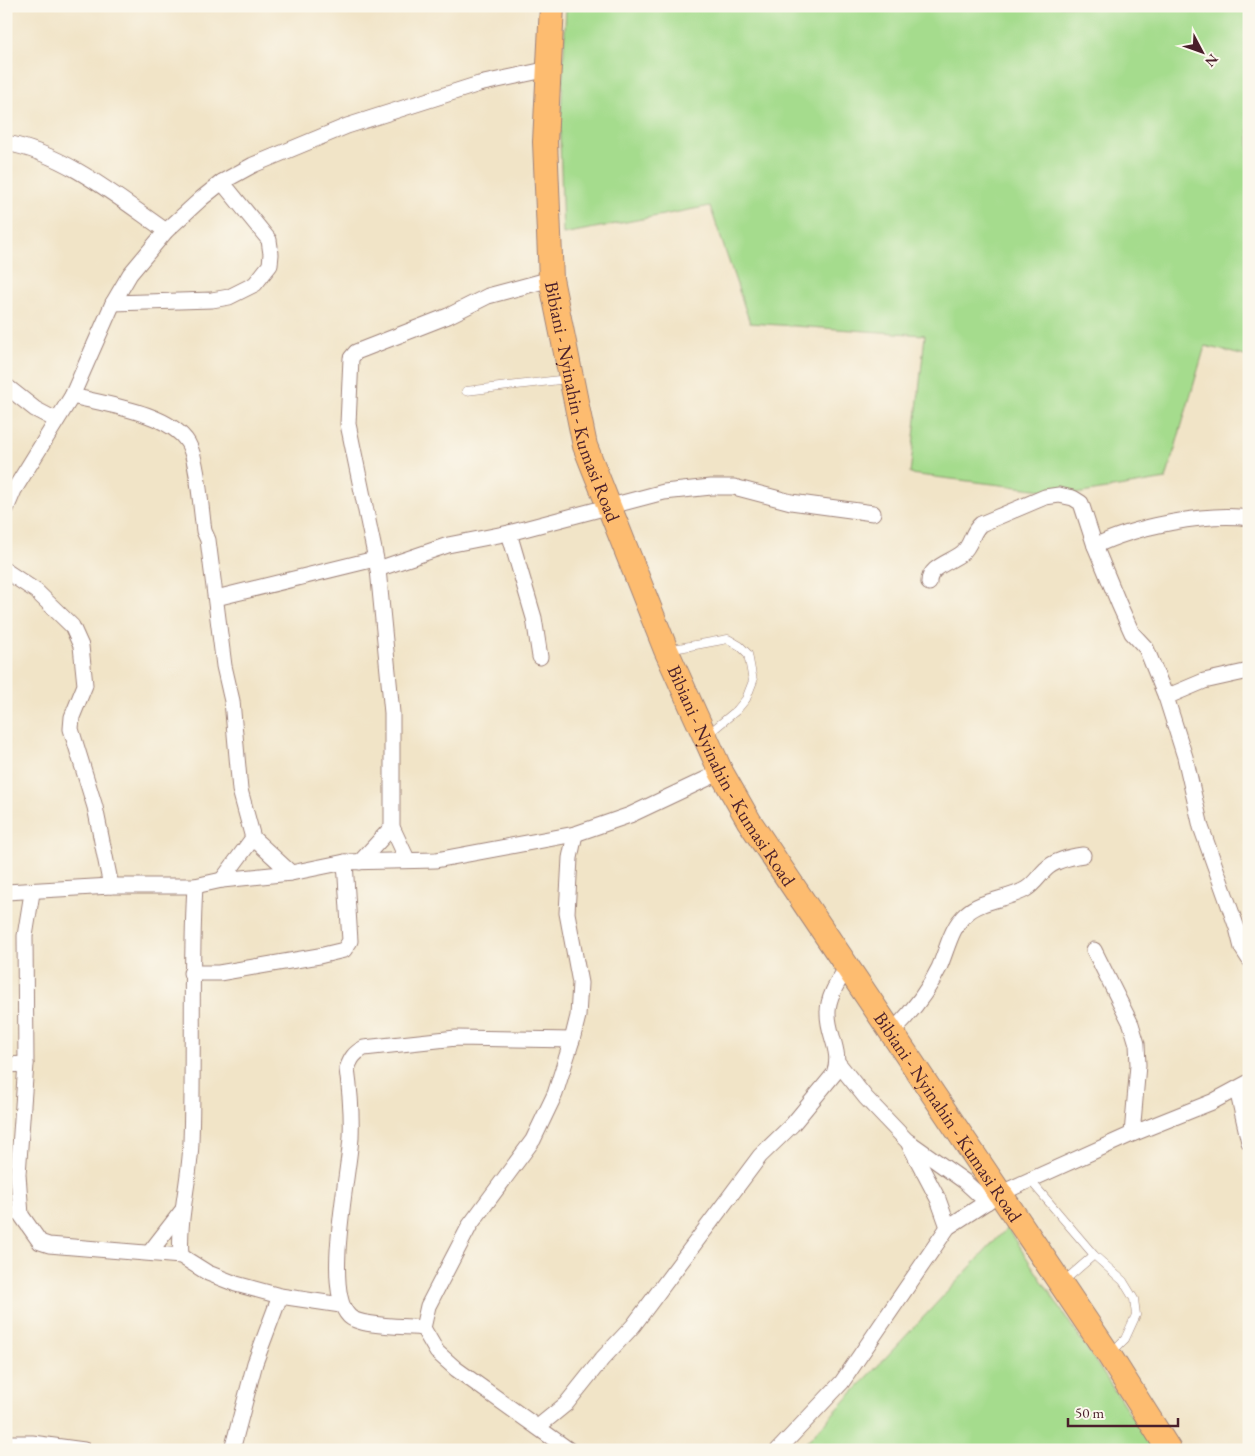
<svg xmlns="http://www.w3.org/2000/svg" width="1255" height="1456" viewBox="0 0 1255 1456" font-family="'EB Garamond',serif">
	<style>
		.grass { fill: #a5dc8d; stroke: #787e5c }
		.lines { fill: none; stroke-linecap: round; stroke-linejoin: round }
		.lane-casing { stroke: #9e8279; stroke-width: 9 }
		.street-casing { stroke: #9e8279; stroke-width: 17 }
		.primary-casing { stroke: #9e8279; stroke-width: 26 }
		.lane { stroke: #fff; stroke-width: 8 }
		.street { stroke: #fff; stroke-width: 15 }
		.primary { stroke: #fdbc70; stroke-width: 24 }
		.labels { text-anchor: middle; stroke-width: 4.5; stroke-linejoin: round; paint-order: stroke }
		.street-label { font-size: 19px; fill: #4a1f2b; stroke: #fbf7ec }
	</style>
	<rect width="100%" height="100%" fill="#fbf7ec"/>
	<filter id="ink" filterUnits="userSpaceOnUse"><feTurbulence type="fractalNoise" baseFrequency=".02" numOctaves="2"/><feDisplacementMap in="SourceGraphic" scale="10" xChannelSelector="R" yChannelSelector="G"/><feConvolveMatrix kernelMatrix="1 2 1 2 8 2 1 2 1" color-interpolation-filters="sRGB"/></filter>
	<filter id="wash" filterUnits="userSpaceOnUse"><feTurbulence type="fractalNoise" baseFrequency=".0096" numOctaves="4" result="noise"/><feDisplacementMap in="SourceGraphic" scale="20" xChannelSelector="R" yChannelSelector="G"/><feGaussianBlur stdDeviation="1.12" result="paint"/><feColorMatrix in="noise" values="0 0 0 0 0 0 0 0 0 0 0 0 0 0 0 0 0 1.4 0 .05"/><feComposite in="paint" operator="in"/></filter>
	<g filter="url(#wash)">
		<rect width="100%" height="100%" fill="#f1e4c7"/>
		<g class="grass">
			<path d="M 566,6 L 1249,6 L 1249,357 L 1205,346 L 1166,479 L 1076,494 L 910,474 L 925,335 L 750,323 L 710,206 L 563,234 L 560,138 Z"/>
			<path d="M 1007,1228 L 1154,1450 L 799,1450 Z"/>
		</g>
	</g>
	<g filter="url(#ink)">
		<g class="lines">
			<g class="lane-casing">
				<g id="lane">
					<path d="M 466,391 L 568,379"/>
					<path d="M 668,650 L 728,639 L 740,646 L 748,654 L 753,681 L 746,699 L 737,710 L 707,735"/>
					<path d="M 1030,1180 L 1094,1255 L 1123,1281 L 1134,1299 L 1136,1315 L 1125,1339 L 1111,1353"/>
					<path d="M 1064,1281 L 1094,1255"/>
				</g>
			</g>
			<g class="street-casing">
				<g id="street">
					<path d="M 6,143 C 66,154 117,197 166,231"/>
					<path d="M 113,303 L 212,300 L 229,297 L 255,284 L 270,265 L 271,254 L 269,240 L 222,182"/>
					<path d="M 6,386 L 35,409 L 56,420"/>
					<path d="M 72,396 C 104,404 170,413 188,443 C 198,460 201,510 204,531 L 208,540 L 224,666 L 232,701 L 240,790 L 253,838 L 291,873"/>
					<path d="M 6,509 L 14,490 L 72,396 L 113,303 L 130,274 L 166,231 L 202,198 L 222,182 L 253,165 L 347,126 L 479,84 L 549,69"/>
					<path d="M 509,533 L 534,618 L 540,657"/>
					<path d="M 1095,546 C 1133,527 1207,512 1249,518"/>
					<path d="M 378,569 L 448,545 L 509,533 L 664,492 L 711,487 L 734,487 L 791,502 L 873,513"/>
					<path d="M 6,571 L 36,591 L 72,626 L 81,646 L 85,685 L 72,717 L 71,729 L 95,807 L 111,886"/>
					<path d="M 929,583 C 928,567 951,562 962,553 C 972,545 971,532 981,524 L 1045,497 L 1059,495 L 1073,498 L 1081,503 L 1095,546 L 1119,604 L 1132,633 L 1146,648 L 1166,697"/>
					<path d="M 216,598 L 375,559"/>
					<path d="M 1249,671 L 1204,681 L 1166,697 L 1185,757 L 1201,827 L 1237,928 L 1242,948 L 1249,959"/>
					<path d="M 407,859 L 392,827 L 392,713 L 378,569 L 348,424 L 351,358 L 356,352 L 448,316 L 488,296 L 551,279"/>
					<path d="M 360,862 L 392,827"/>
					<path d="M 222,880 L 253,838"/>
					<path d="M 6,892 L 111,886 L 195,886 L 222,880 L 291,873 L 345,862 L 436,860 L 575,834 L 630,815 L 721,772"/>
					<path d="M 32,893 L 25,936 L 26,1064 L 18,1174 L 21,1215 L 40,1242 L 49,1245 L 181,1256 L 208,1273 L 236,1284 L 280,1296 L 341,1305"/>
					<path d="M 1094,950 L 1131,1024 L 1137,1044 L 1138,1065 L 1132,1134"/>
					<path d="M 191,973 L 219,973 L 319,956 L 344,950 L 350,941 L 345,862"/>
					<path d="M 892,1032 C 912,1012 927,993 939,968 C 947,950 951,927 966,914 C 982,899 1008,900 1026,889 C 1034,884 1038,877 1045,870 C 1054,860 1070,857 1083,855"/>
					<path d="M 838,1063 L 866,1098 L 908,1142 L 938,1199 L 948,1227"/>
					<path d="M 6,1065 L 26,1064"/>
					<path d="M 1237,1089 L 1249,1142"/>
					<path d="M 909,1142 L 964,1181 L 987,1202"/>
					<path d="M 150,1252 L 181,1212"/>
					<path d="M 181,1256 C 178,1217 190,1181 191,1142 C 194,1057 190,971 195,886"/>
					<path d="M 423,1328 C 407,1326 359,1327 349,1316 C 323,1290 349,1174 351,1137 C 352,1114 350,1091 347,1069 C 351,1058 354,1053 364,1048 L 456,1038 L 572,1040"/>
					<path d="M 539,1426 L 566,1404 L 602,1359 L 633,1326 L 760,1156 L 792,1125 L 834,1074 C 843,1051 827,1035 828,1012 C 828,995 840,979 848,965"/>
					<path d="M 6,1443 L 32,1443 L 84,1450"/>
					<path d="M 232,1450 L 255,1363 L 280,1296"/>
					<path d="M 569,1450 L 456,1369 L 437,1352 L 423,1328 L 428,1306 L 470,1225 L 533,1140 L 555,1094 L 572,1040 L 578,1016 L 580,983 L 567,913 L 570,858 L 575,834"/>
					<path d="M 778,1450 L 842,1382 L 948,1227 L 999,1194 L 1132,1134 L 1212,1102 L 1249,1082"/>
				</g>
			</g>
			<g class="primary-casing">
				<g id="primary">
					<path id="s1" d="M 552,6 L 545,142 L 551,279 L 585,446 L 666,650 L 721,772 L 749,821 L 1109,1355 L 1169,1450"/>
				</g>
			</g>
			<use href="#lane" class="lane"/>
			<use href="#street" class="street"/>
			<use href="#primary" class="primary"/>
		</g>
	</g>
	<g class="labels">
		<g class="street-label">
			<text dy="7" stroke="none"><textPath href="#s1" startOffset="400">Bibiani - Nyinahin - Kumasi Road</textPath></text>
			<text dy="7" stroke="none"><textPath href="#s1" startOffset="805">Bibiani - Nyinahin - Kumasi Road</textPath></text>
			<text dy="7" stroke="none"><textPath href="#s1" startOffset="1210">Bibiani - Nyinahin - Kumasi Road</textPath></text>
		</g>
	</g>
	<rect width="1255" height="1456" fill="none" stroke="#fbf7ec" stroke-width="25"/>
	<g transform="translate(1202 52) rotate(131)" stroke="#fbf7ec" stroke-width="4" paint-order="stroke">
	<path d="M0-4L9 19L0 12L-9 19Z" fill="#4a1f2b"/>
	<text y="-8" font-size="14" font-weight="bold" text-anchor="middle" fill="#4a1f2b">N</text>
	</g>
	<path d="M1068 1418v8h110v-8" fill="none" stroke="#4a1f2b" stroke-width="2.5"/>
	<text x="1075" y="1418" font-size="15" fill="#4a1f2b" stroke="#fbf7ec" stroke-width="4" paint-order="stroke">50 m</text>
</svg>
